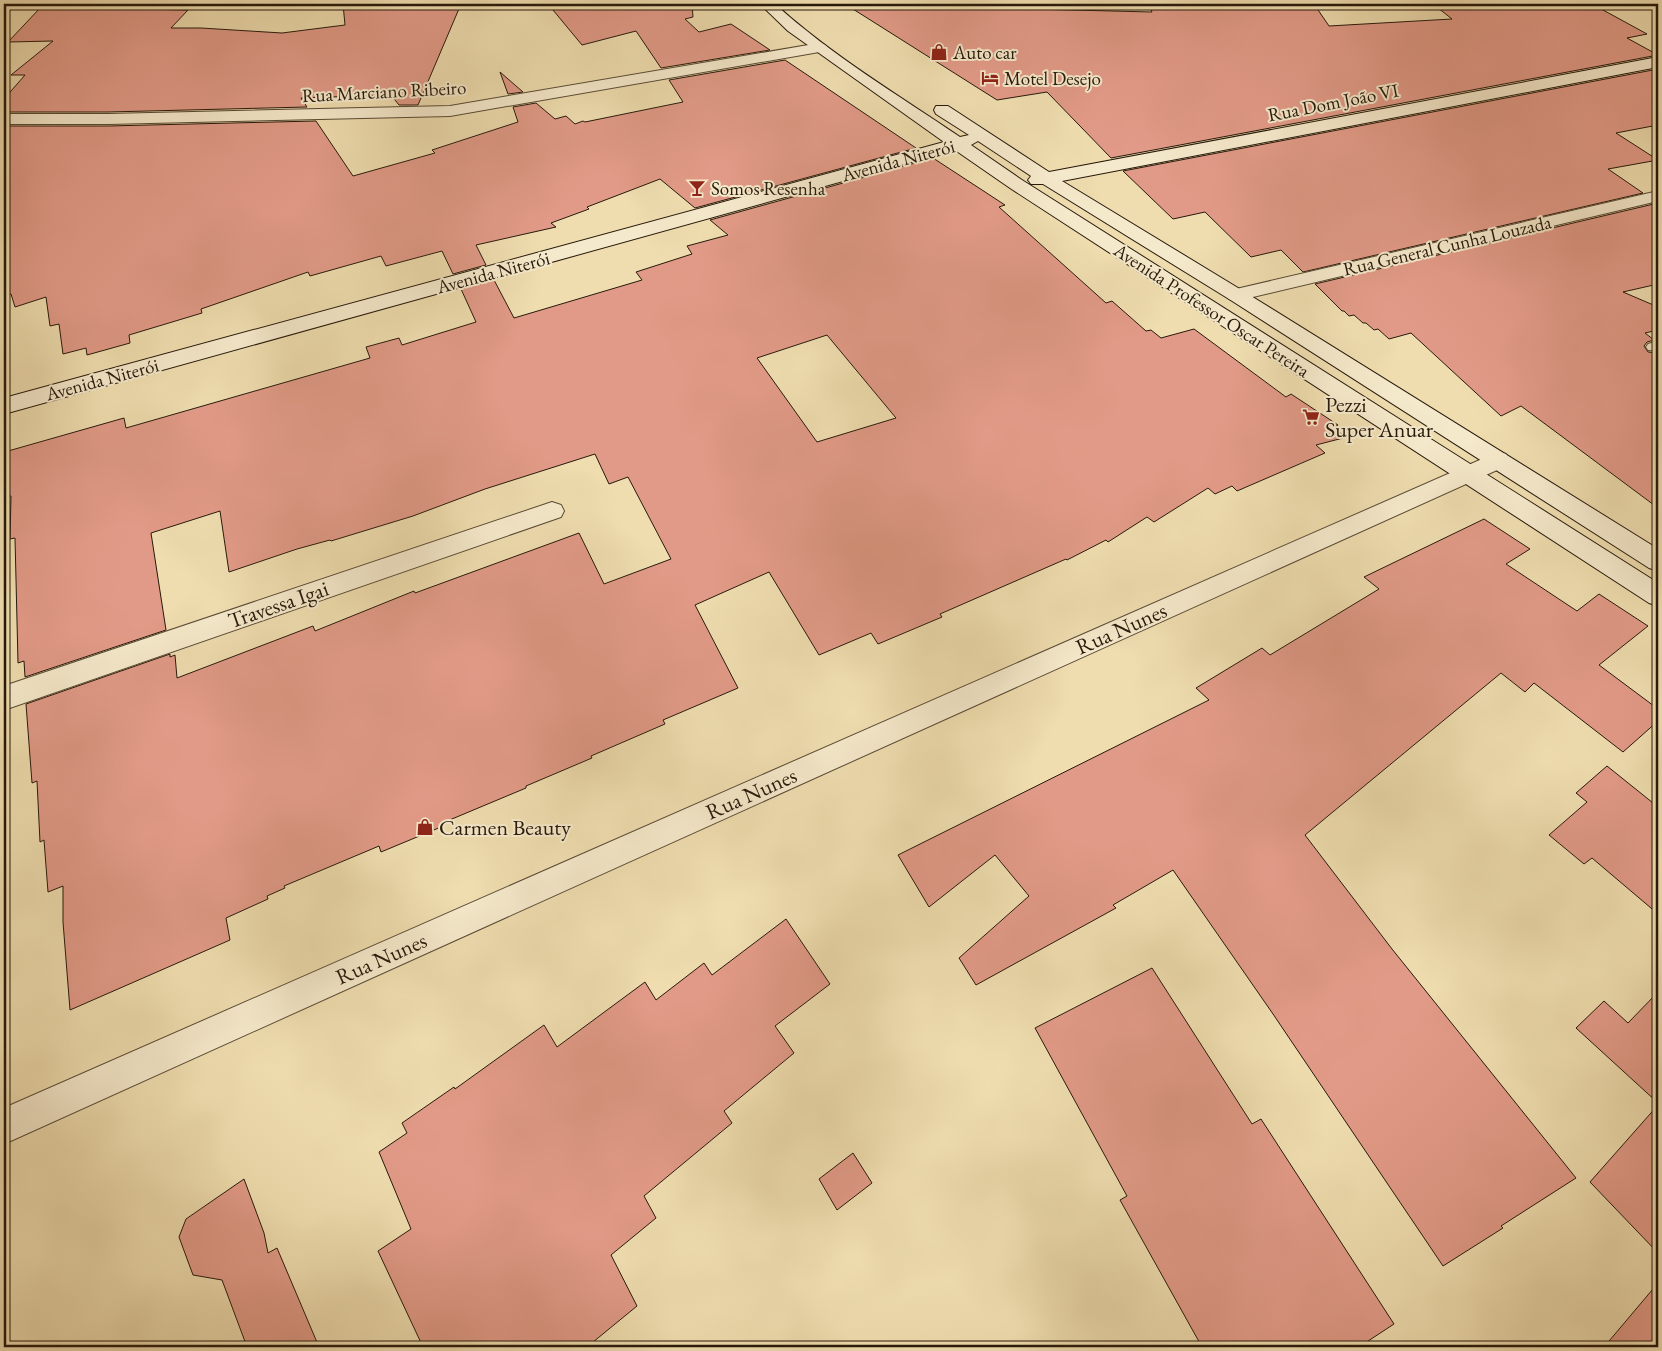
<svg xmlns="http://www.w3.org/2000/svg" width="1662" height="1351" viewBox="0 0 1662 1351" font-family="'EB Garamond',serif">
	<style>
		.building { fill: #e19a87; stroke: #27190b; fill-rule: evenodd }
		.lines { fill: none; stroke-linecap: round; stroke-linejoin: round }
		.lane-casing { stroke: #594a34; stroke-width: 2 }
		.street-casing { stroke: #594a34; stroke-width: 2 }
		.secondary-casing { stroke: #27190b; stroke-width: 2 }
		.lane { fill: #f5e9cb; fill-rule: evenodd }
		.street { fill: #f5e9cb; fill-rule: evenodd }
		.secondary { fill: #f5e9cb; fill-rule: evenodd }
		.labels { text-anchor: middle; stroke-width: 4; stroke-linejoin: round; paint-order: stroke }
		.far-poi-label { font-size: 19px; fill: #27190b; stroke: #f5e9cb; text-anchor: start }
		.far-street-label { font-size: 19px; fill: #27190b; stroke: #f5e9cb }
		.poi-label { font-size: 22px; fill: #27190b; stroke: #f5e9cb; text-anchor: start }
		.street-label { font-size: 22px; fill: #27190b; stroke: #f5e9cb }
	</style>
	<rect width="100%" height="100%" fill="#efddaf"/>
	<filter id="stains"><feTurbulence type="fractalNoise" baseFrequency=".004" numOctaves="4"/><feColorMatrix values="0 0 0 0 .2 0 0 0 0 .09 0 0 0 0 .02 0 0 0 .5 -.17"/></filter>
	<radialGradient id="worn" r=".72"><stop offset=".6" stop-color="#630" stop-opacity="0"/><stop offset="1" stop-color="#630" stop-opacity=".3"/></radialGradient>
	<g class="building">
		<path d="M 343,4 L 461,4 L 418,105 L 399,105 L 391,95 L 301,98 L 307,107 L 108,112 L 4,112 L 4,99 L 25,75 L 11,75 L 53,41 L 8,42 L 41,7 L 188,10 L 171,28 L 201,28 L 282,33 L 345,25 Z"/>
		<path d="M 548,4 L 692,4 L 693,17 L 685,19 L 699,32 L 731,24 L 770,50 L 661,68 L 636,31 L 582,45 Z"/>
		<path d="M 845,4 L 1030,4 L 1031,9 L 1152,12 L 1148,4 L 1314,4 L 1329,26 L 1452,19 L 1433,4 L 1592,4 L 1647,34 L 1627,38 L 1658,55 L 1111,158 L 1047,92 L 997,100 Z"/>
		<path d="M 785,60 L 916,148 L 695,208 L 660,179 L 587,207 L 589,209 L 551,223 L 556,227 L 476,245 L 486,265 L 453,274 L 442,251 L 386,266 L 381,256 L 310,276 L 308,272 L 201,309 L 202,313 L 129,335 L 130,343 L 87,355 L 86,348 L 63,354 L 59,324 L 50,326 L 46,297 L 15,307 L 11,294 L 4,296 L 4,126 L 108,126 L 316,121 L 353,176 L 435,153 L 432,150 L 518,122 L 513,107 L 536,103 L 555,119 L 566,116 L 575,124 L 583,121 L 585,122 L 683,102 L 669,80 Z"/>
		<path d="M 1658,69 L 1658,125 L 1616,133 L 1658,160 L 1608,169 L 1643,193 L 1303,272 L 1281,250 L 1251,257 L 1205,212 L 1173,219 L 1123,171 Z"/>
		<path d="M 500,72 L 523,92 L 508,94 Z"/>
		<path d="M 933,158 L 1005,205 L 999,207 L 1106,303 L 1112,301 L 1146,331 L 1151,330 L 1161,338 L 1194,329 L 1286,397 L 1291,394 L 1338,425 L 1333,428 L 1347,437 L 1316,445 L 1325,453 L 1237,491 L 1232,486 L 1215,494 L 1208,488 L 1154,522 L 1147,517 L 1108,542 L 1106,540 L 1067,560 L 1066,559 L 940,614 L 942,617 L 878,644 L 871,633 L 819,655 L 769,572 L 695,605 L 738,688 L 663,720 L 665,724 L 591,756 L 592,758 L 526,786 L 526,788 L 440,824 L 441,827 L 381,852 L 379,846 L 284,886 L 285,888 L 267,896 L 268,899 L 226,918 L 230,940 L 70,1010 L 63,922 L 63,886 L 48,892 L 44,840 L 40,842 L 37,781 L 32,783 L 26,704 L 170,654 L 170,657 L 175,655 L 177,678 L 313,626 L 315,631 L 414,591 L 415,593 L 579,533 L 604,584 L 671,559 L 628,477 L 609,484 L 595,454 L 485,489 L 413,516 L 331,541 L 330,540 L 297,549 L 229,572 L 220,511 L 151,533 L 166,630 L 25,677 L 24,661 L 18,663 L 15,538 L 10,539 L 11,496 L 9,496 L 8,451 L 124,418 L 126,428 L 370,358 L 366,347 L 399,338 L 402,345 L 476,322 L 461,289 L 494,280 L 514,318 L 642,280 L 636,272 L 692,254 L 687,246 L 728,235 L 710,220 ZM 827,335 L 896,418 L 817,442 L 757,358 Z"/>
		<path d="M 1658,203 L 1658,284 L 1623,292 L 1658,307 L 1658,330 L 1645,333 L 1654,340 L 1647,342 L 1644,346 L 1648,352 L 1658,353 L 1658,508 L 1521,406 L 1501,416 L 1411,333 L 1389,339 L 1378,329 L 1374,330 L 1366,323 L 1363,323 L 1354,315 L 1349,316 L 1344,311 L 1342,311 L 1315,284 Z"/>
		<path d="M 1484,519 L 1530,549 L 1506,564 L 1577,611 L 1599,594 L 1648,626 L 1599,665 L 1658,709 L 1658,721 L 1623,752 L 1534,683 L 1525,692 L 1501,673 L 1305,835 L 1392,949 L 1576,1178 L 1501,1226 L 1503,1228 L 1443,1266 L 1273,1014 L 1173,870 L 1113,905 L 1116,908 L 976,985 L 959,958 L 1029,896 L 995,855 L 929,907 L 898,855 L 1209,700 L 1196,688 L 1262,648 L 1270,655 L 1379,589 L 1364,577 Z"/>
		<path d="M 1607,766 L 1658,807 L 1658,914 L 1592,858 L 1584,864 L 1549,835 L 1587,802 L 1576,793 Z"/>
		<path d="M 786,919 L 830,984 L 775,1026 L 794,1053 L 724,1111 L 732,1123 L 644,1196 L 656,1218 L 611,1255 L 637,1306 L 587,1347 L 423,1347 L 378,1251 L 411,1229 L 379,1152 L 407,1133 L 402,1123 L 454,1087 L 455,1089 L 544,1025 L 557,1047 L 645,982 L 656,1000 L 704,963 L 712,975 Z"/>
		<path d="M 1152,968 L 1252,1124 L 1261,1119 L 1394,1324 L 1359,1347 L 1202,1347 L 1120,1200 L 1127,1196 L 1035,1028 Z"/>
		<path d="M 1658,992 L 1658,1103 L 1576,1028 L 1604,1001 L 1628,1023 Z"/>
		<path d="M 1658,1105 L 1658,1253 L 1590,1182 Z"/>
		<path d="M 853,1153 L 872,1183 L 837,1210 L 819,1179 Z"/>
		<path d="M 244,1179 L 264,1233 L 268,1253 L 277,1248 L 319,1347 L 247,1347 L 222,1280 L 193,1275 L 179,1237 L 186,1219 Z"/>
		<path d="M 1658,1283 L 1658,1347 L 1604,1347 Z"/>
	</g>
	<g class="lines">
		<g class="lane-casing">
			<path id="lane" d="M 1658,341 L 1658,351 L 1648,350 L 1646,347 L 1648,344 Z"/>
		</g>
		<g class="street-casing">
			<g id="street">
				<path d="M 820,43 L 825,45 L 828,48 L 825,51 L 450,116 L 108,124 L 4,124 L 4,114 L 108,114 L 450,106 Z"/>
				<path d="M 1658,191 L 1658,201 L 1236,301 L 1229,299 L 1226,295 L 1229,291 L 1236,289 Z"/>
				<path d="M 1498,452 L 1506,454 L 1510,460 L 1506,466 L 4,1144 L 4,1108 Z"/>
				<path d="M 552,502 L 561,505 L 564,511 L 561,517 L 4,710 L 4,686 Z"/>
			</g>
		</g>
		<g class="secondary-casing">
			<path id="secondary" d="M 760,4 L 775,4 C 831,55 898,95 960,137 L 969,135 L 936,114 L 934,110 L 936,106 L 948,106 L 1049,172 L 1658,57 L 1658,67 L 1062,181 L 1243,291 L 1658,549 L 1658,571 L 1649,568 L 1229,299 L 1043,184 L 1031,184 L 1028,180 L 1031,176 L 978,141 L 971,145 L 1022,180 L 1658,583 L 1658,606 L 1649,603 L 1010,188 L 955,150 L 4,414 L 4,398 L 944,142 L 788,31 Z"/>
		</g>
		<use href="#lane" class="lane"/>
		<use href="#street" class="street"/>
		<use href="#secondary" class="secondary"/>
	</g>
	<defs>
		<g id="shop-bare" transform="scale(1.35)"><path d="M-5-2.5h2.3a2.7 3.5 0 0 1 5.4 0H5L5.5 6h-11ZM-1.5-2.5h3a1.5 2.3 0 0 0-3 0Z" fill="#8f2418" stroke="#f5e9cb" stroke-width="2.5" paint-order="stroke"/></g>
		<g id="hotel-bare" transform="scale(1.35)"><path d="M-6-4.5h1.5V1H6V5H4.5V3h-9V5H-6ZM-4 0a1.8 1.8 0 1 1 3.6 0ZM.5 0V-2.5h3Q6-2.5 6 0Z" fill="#8f2418" stroke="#f5e9cb" stroke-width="2.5" paint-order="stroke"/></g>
		<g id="bar-bare" transform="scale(1.35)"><path d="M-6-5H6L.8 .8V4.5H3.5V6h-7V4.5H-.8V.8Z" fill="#8f2418" stroke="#f5e9cb" stroke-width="2.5" paint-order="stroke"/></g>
		<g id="supermarket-bare" transform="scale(1.35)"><path d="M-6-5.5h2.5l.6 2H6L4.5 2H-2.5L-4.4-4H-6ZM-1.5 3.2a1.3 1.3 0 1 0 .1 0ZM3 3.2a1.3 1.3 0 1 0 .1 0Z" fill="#8f2418" stroke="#f5e9cb" stroke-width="2.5" paint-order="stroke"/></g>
	</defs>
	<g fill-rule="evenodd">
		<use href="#shop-bare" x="939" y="52"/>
		<use href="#hotel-bare" x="990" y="78"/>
		<use href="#bar-bare" x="697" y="188"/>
		<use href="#supermarket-bare" x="1311" y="417"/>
		<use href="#shop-bare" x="425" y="827"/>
	</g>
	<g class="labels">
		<g class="far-poi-label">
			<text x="953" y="59">Auto car</text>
			<text x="1004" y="85">Motel Desejo</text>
			<text x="711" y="195">Somos Resenha</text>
		</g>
		<g class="far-street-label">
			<text transform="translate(384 91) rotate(-3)" y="7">Rua Marciano Ribeiro</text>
			<text transform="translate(1333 102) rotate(-11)" y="7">Rua Dom João VI</text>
			<text transform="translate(898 160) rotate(-15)" y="7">Avenida Niterói</text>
			<text transform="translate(1447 245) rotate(-13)" y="7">Rua General Cunha Louzada</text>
			<text transform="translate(493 272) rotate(-15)" y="7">Avenida Niterói</text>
			<text transform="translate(1212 310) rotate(33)" y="7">Avenida Professor Oscar Pereira</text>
			<text transform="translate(102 379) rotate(-15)" y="7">Avenida Niterói</text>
		</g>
		<g class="poi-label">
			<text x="1325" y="412">Pezzi<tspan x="1325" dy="25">Super Anuar</tspan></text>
			<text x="439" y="835">Carmen Beauty</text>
		</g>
		<g class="street-label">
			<text transform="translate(278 604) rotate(-19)" y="8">Travessa Igai</text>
			<text transform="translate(1121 628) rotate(-24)" y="8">Rua Nunes</text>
			<text transform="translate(751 793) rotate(-24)" y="8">Rua Nunes</text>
			<text transform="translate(381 958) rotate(-24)" y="8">Rua Nunes</text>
		</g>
	</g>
	<rect width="1662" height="1351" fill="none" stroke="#efddaf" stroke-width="20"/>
	<rect x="5" y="5" width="1652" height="1341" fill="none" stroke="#27190b" stroke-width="2.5"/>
	<rect x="10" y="10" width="1642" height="1331" fill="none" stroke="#27190b"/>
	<rect width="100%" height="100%" filter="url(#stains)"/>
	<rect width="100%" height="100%" fill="url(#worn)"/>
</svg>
